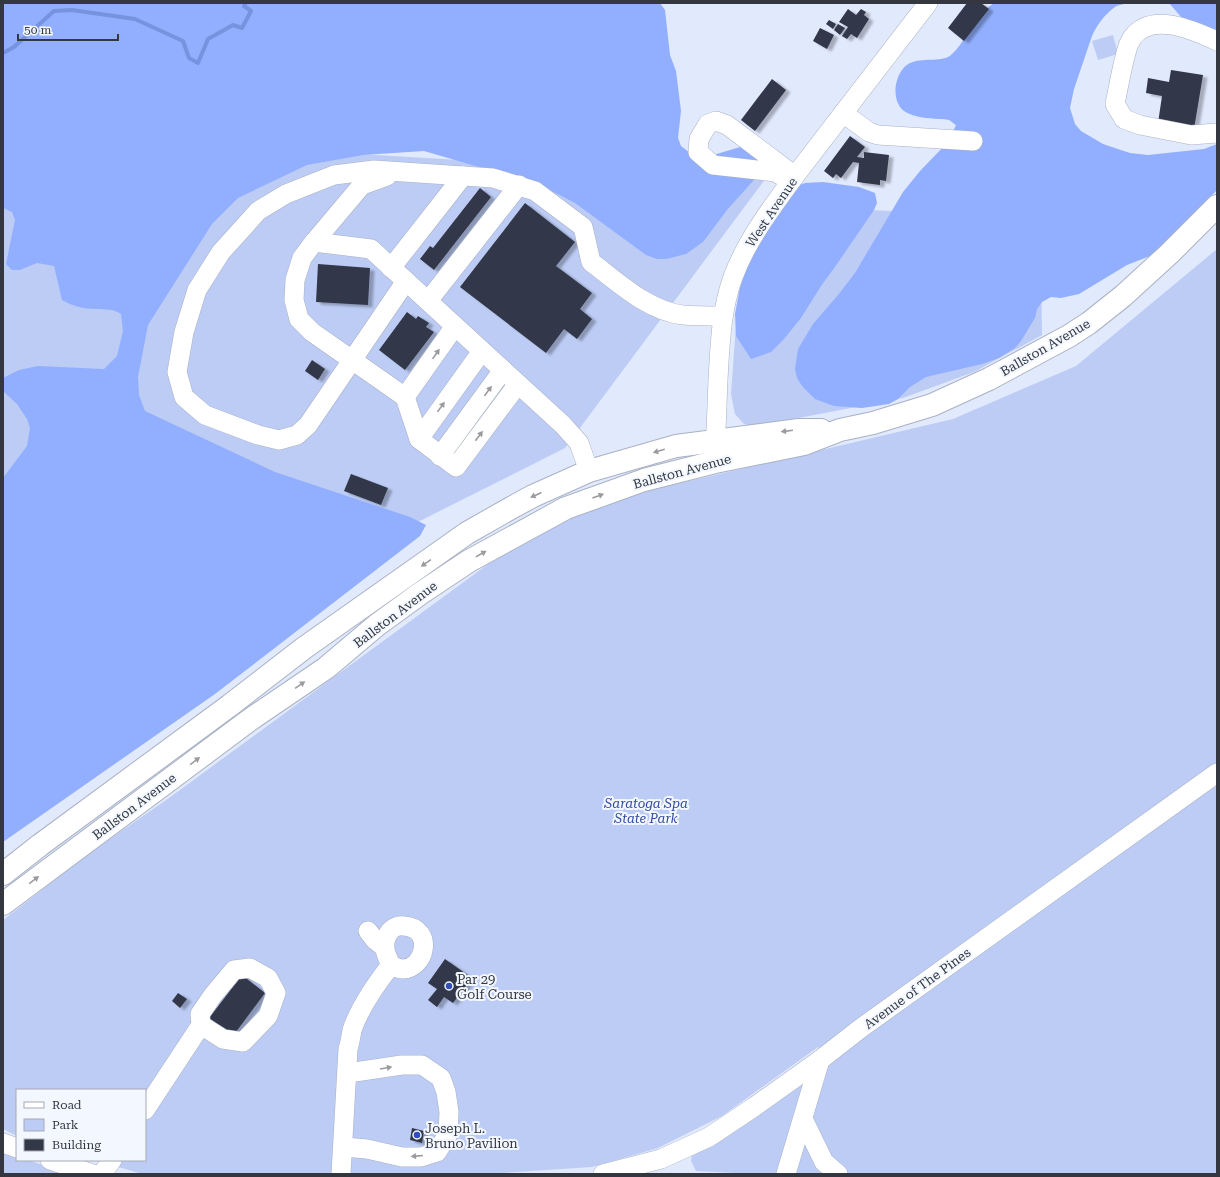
<svg xmlns="http://www.w3.org/2000/svg" width="1220" height="1177" viewBox="0 0 1220 1177" font-family="'Roboto Serif',serif">
	<style>
		.green { fill: #bcccf5 }
		.forest { fill: #91affe }
		.lines { fill: none; stroke-linecap: round; stroke-linejoin: round }
		.stream { stroke: #7693df; stroke-width: 4 }
		.building { fill: #323848; filter: url(#shadow) }
		.minor-casing { stroke: #a9b1c4; stroke-width: 20 }
		.highway-casing { stroke: #a9b1c4; stroke-width: 24 }
		.minor { stroke: #fff; stroke-width: 19 }
		.highway { stroke: #fff; stroke-width: 22 }
		.oneway { fill: #9a9b9f }
		.poi-dot { fill: #304ebe; stroke: #f3f7ff; stroke-width: 1.5 }
		.labels { text-anchor: middle; stroke-width: 4; stroke-linejoin: round; paint-order: stroke }
		.street-label { font-size: 13px; fill: #34373f; stroke: #f3f7ff }
		.park-label { font-size: 13px; font-style: italic; fill: #2f49a3; stroke: #f3f7ff }
		.poi-label { font-size: 13px; fill: #34373f; stroke: #f3f7ff; text-anchor: start }
	</style>
	<defs>
		<filter id="shadow"><feDropShadow dx="4.5" dy="2.5" stdDeviation="1" flood-color="#0004"/></filter>
	</defs>
	<rect width="100%" height="100%" fill="#e1e9fd"/>
	<g class="green">
		<path d="M 1113,35 L 1118,54 L 1098,60 L 1092,41 Z"/>
		<path d="M 3,133 L 766,178 L 565,448 L 406,528 L 3,814 Z"/>
		<path d="M 1040,157 L 1042,335 L 974,372 L 903,398 L 751,427 L 743,423 L 735,414 L 731,394 L 736,325 L 785,207 L 948,213 Z"/>
		<path d="M 1217,249 L 1217,1174 L 755,1174 L 696,1171 L 691,1161 L 692,1155 L 782,1096 L 833,1060 L 818,1047 L 722,1116 L 658,1148 L 592,1167 L 487,1174 L 142,1174 L 95,1160 L 145,1160 L 145,1090 L 17,1090 L 17,1136 L 3,1129 L 3,920 L 94,850 L 169,798 L 491,562 L 562,522 L 643,492 L 953,419 L 1076,366 Z"/>
		<path d="M 3,1150 L 17,1156 L 17,1160 L 28,1160 L 69,1174 L 3,1174 Z"/>
	</g>
	<g class="forest">
		<path d="M 3,3 L 660,3 L 665,10 L 670,55 L 676,71 L 681,111 L 678,138 L 681,146 L 694,156 L 703,158 L 747,145 L 761,154 L 758,172 L 753,181 L 727,210 L 703,242 L 686,254 L 666,259 L 657,259 L 646,255 L 575,203 L 538,184 L 424,151 L 363,155 L 307,165 L 238,198 L 212,224 L 148,325 L 138,377 L 139,395 L 145,411 L 275,472 L 410,517 L 426,525 L 420,536 L 215,694 L 3,842 L 3,478 L 27,446 L 30,428 L 27,419 L 17,404 L 3,391 L 3,378 L 19,370 L 38,366 L 104,369 L 117,356 L 123,331 L 121,314 C 111,308 107,310 96,309 C 84,309 72,306 62,300 L 54,266 L 37,263 L 20,270 L 12,270 L 6,264 L 15,220 L 12,212 L 3,208 Z"/>
		<path d="M 994,3 L 1128,3 C 1124,4 1118,5 1115,7 C 1105,14 1097,25 1092,36 L 1074,89 L 1070,108 L 1075,124 L 1081,131 L 1103,144 L 1130,153 L 1148,155 L 1204,149 L 1217,144 L 1217,190 L 1155,254 L 1127,265 L 1079,294 L 1061,298 L 1051,297 L 1042,302 L 1037,309 L 1035,318 L 1021,341 L 1015,348 L 999,358 L 982,364 L 926,377 L 910,387 L 898,399 L 889,404 L 862,408 L 834,406 L 815,399 L 802,386 L 797,378 L 795,369 L 798,349 L 813,324 L 838,295 L 855,273 L 903,192 L 920,171 L 948,142 L 956,125 C 954,124 951,121 949,120 C 946,119 942,119 939,119 C 928,118 914,118 904,111 C 889,100 895,67 913,62 C 924,58 943,62 951,55 C 964,44 970,25 982,13 C 985,9 990,6 994,3 Z"/>
		<path d="M 1169,3 L 1217,3 L 1217,34 L 1198,27 L 1182,18 Z"/>
		<path d="M 823,182 L 859,187 L 875,193 L 877,203 L 874,210 L 837,264 L 821,286 L 801,318 L 784,339 L 771,352 L 751,359 L 736,336 L 735,314 L 740,287 L 756,243 L 789,189 L 805,183 Z"/>
	</g>
	<g class="lines">
		<path class="stream" d="M 3,53 L 14,47 L 54,11 L 72,10 L 135,19 L 183,41 L 189,58 L 198,63 L 208,39 L 233,25 L 242,28 L 251,11 L 244,6 L 246,3"/>
	</g>
	<g class="building">
		<path d="M 967,3 L 981,3 L 989,9 L 964,41 L 948,28 Z"/>
		<path d="M 848,9 L 856,15 L 861,9 L 866,12 L 864,15 L 869,19 L 857,38 L 851,34 L 847,39 L 842,36 L 848,27 L 839,22 Z"/>
		<path d="M 829,20 L 836,24 L 833,29 L 826,24 Z"/>
		<path d="M 838,24 L 845,28 L 840,35 L 834,30 Z"/>
		<path d="M 820,28 L 834,35 L 827,49 L 813,41 Z"/>
		<path d="M 1171,70 L 1203,75 L 1194,129 L 1158,123 L 1162,96 L 1146,93 L 1148,78 L 1169,82 Z"/>
		<path d="M 772,79 L 786,90 L 755,131 L 741,120 Z"/>
		<path d="M 850,136 L 865,147 L 857,157 L 864,158 L 864,152 L 889,155 L 886,181 L 880,180 L 880,185 L 857,182 L 859,163 L 853,162 L 841,178 L 836,174 L 833,178 L 824,171 Z"/>
		<path d="M 480,188 L 491,197 L 434,270 L 420,259 L 430,246 L 433,248 Z"/>
		<path d="M 525,203 L 575,242 L 556,266 L 592,293 L 580,309 L 592,319 L 577,339 L 564,329 L 546,353 L 460,287 Z"/>
		<path d="M 318,264 L 370,268 L 368,305 L 316,302 Z"/>
		<path d="M 407,312 L 416,319 L 418,316 L 429,323 L 426,327 L 434,332 L 405,370 L 379,350 Z"/>
		<path d="M 312,360 L 325,369 L 318,380 L 305,371 Z"/>
		<path d="M 351,474 L 388,488 L 381,505 L 344,491 Z"/>
		<path d="M 445,959 L 472,978 L 453,1003 L 444,997 L 437,1007 L 428,1000 L 437,989 L 428,983 Z"/>
		<path d="M 242,975 L 265,993 L 233,1036 L 209,1018 Z"/>
		<path d="M 178,993 L 187,999 L 180,1008 L 172,1001 Z"/>
		<path d="M 412,1128 L 424,1131 L 422,1143 L 410,1140 Z"/>
	</g>
	<g class="lines">
		<g class="minor-casing">
			<g id="minor">
				<path d="M 1217,41 C 1193,30 1151,11 1132,38 C 1131,41 1129,43 1128,46 C 1122,65 1119,85 1115,104 L 1124,119 L 1140,125 L 1191,135 L 1217,133"/>
				<path d="M 843,113 L 869,132 L 878,135 L 973,141"/>
				<path d="M 791,181 L 775,172 L 713,165 L 698,152 L 699,139 L 708,124 L 716,121 L 727,125 L 795,176"/>
				<path d="M 314,242 L 362,185 L 387,176"/>
				<path d="M 391,268 L 463,176"/>
				<path d="M 406,281 L 308,425 L 297,435 L 279,440 L 258,435 L 205,415 L 184,397 L 177,372 L 184,332 L 197,290 L 221,252 L 258,211 L 286,194 L 334,175 L 374,170 L 493,178 L 535,191 L 583,227 L 591,262 C 618,282 648,311 683,315 C 696,316 710,316 723,316"/>
				<path d="M 428,301 L 519,185"/>
				<path d="M 518,384 L 456,467 L 419,439 L 405,397 L 312,332 L 299,319 L 294,300 L 295,280 L 302,258 L 314,242 L 371,249 L 563,425 L 579,443 L 589,471"/>
				<path d="M 405,397 L 455,326"/>
				<path d="M 419,439 L 482,351"/>
				<path d="M 440,456 L 503,370"/>
				<path d="M 715,456 C 716,431 717,405 718,380 C 720,345 721,310 733,277 C 746,242 769,211 791,181 L 928,3"/>
				<path d="M 368,931 L 375,940 L 384,947"/>
				<path d="M 145,1110 L 201,1025 L 200,1014 L 213,995 L 234,970 L 250,968 L 268,978 L 276,993 L 268,1016 L 243,1042 L 223,1039 L 201,1025"/>
				<path d="M 803,1119 L 824,1162 L 838,1174"/>
				<path d="M 3,1143 L 17,1148"/>
				<path d="M 344,1147 L 367,1149 L 402,1157 L 421,1157 L 437,1152 L 448,1134 L 449,1112 L 446,1092 L 441,1078 L 422,1065 L 402,1065 L 348,1073"/>
				<path d="M 50,1160 L 93,1174"/>
				<path d="M 102,1174 L 112,1160"/>
				<path d="M 341,1174 L 348,1049 C 350,1043 351,1036 352,1030 C 360,1007 376,984 391,965 C 394,966 399,969 402,969 C 425,970 435,928 404,926 C 397,925 390,929 387,936 C 382,946 386,955 391,965"/>
				<path d="M 603,1174 L 661,1159 L 709,1137 L 754,1107 L 820,1060 L 861,1028 L 1217,773"/>
				<path d="M 786,1174 L 820,1060"/>
			</g>
		</g>
		<g class="highway-casing">
			<g id="highway">
				<path d="M 3,874 L 40,845 L 229,706 L 304,648 L 467,533 L 511,508 L 533,496 L 589,471 L 676,446 L 799,430 L 821,430"/>
				<path d="M 3,904 L 251,719 L 326,668 L 377,625 L 421,593 L 469,561 L 566,508 L 644,480 L 715,462 L 804,444 L 840,430 L 873,423 L 932,405 L 989,379 L 1069,336 L 1089,323 L 1123,296 L 1169,254 L 1217,206"/>
			</g>
		</g>
		<use href="#minor" class="minor"/>
		<use href="#highway" class="highway"/>
	</g>
	<defs><path id="oneway-solid" d="M-6-.8H1V-3.2L6.5 0L1 3.2V.8H-6Z"/></defs>
	<g class="oneway">
		<use href="#oneway-solid" transform="translate(436 354) rotate(-55)"/>
		<use href="#oneway-solid" transform="translate(488 391) rotate(-54)"/>
		<use href="#oneway-solid" transform="translate(441 407) rotate(-54)"/>
		<use href="#oneway-solid" transform="translate(787 431) rotate(173)"/>
		<use href="#oneway-solid" transform="translate(479 436) rotate(-53)"/>
		<use href="#oneway-solid" transform="translate(659 451) rotate(164)"/>
		<use href="#oneway-solid" transform="translate(536 495) rotate(155)"/>
		<use href="#oneway-solid" transform="translate(598 496) rotate(-20)"/>
		<use href="#oneway-solid" transform="translate(481 554) rotate(-29)"/>
		<use href="#oneway-solid" transform="translate(426 563) rotate(145)"/>
		<use href="#oneway-solid" transform="translate(300 685) rotate(-35)"/>
		<use href="#oneway-solid" transform="translate(195 761) rotate(-37)"/>
		<use href="#oneway-solid" transform="translate(34 880) rotate(-37)"/>
		<use href="#oneway-solid" transform="translate(386 1068) rotate(-10)"/>
		<use href="#oneway-solid" transform="translate(417 1156) rotate(175)"/>
	</g>
	<g class="poi-dot">
		<circle cx="449" cy="986" r="4"/>
		<circle cx="417" cy="1135" r="4"/>
	</g>
	<g class="labels">
		<g class="street-label">
			<text transform="translate(771 212) rotate(-56)" y="5">West Avenue</text>
			<text transform="translate(1045 347) rotate(-30)" y="5">Ballston Avenue</text>
			<text transform="translate(682 471) rotate(-15)" y="5">Ballston Avenue</text>
			<text transform="translate(395 614) rotate(-37)" y="5">Ballston Avenue</text>
			<text transform="translate(134 806) rotate(-37)" y="5">Ballston Avenue</text>
			<text transform="translate(917 988) rotate(-36)" y="5">Avenue of The Pines</text>
		</g>
		<g class="park-label">
			<text x="646" y="808">Saratoga Spa<tspan x="646" dy="15">State Park</tspan></text>
		</g>
		<g class="poi-label">
			<text x="457" y="984">Par 29<tspan x="457" dy="15">Golf Course</tspan></text>
			<text x="425" y="1133">Joseph L.<tspan x="425" dy="15">Bruno Pavilion</tspan></text>
		</g>
	</g>
	<rect width="1220" height="1177" fill="none" stroke="#34373f" stroke-width="8"/>
	<rect x="16" y="1089" width="130" height="72" fill="#f3f7ff" stroke="#a7aab2"/>
	<rect x="24" y="1102" width="20" height="6" fill="#ffffff" stroke="#a7aab2"/>
	<text x="52" y="1109" font-size="12" fill="#34373f">Road</text>
	<rect x="24" y="1119" width="20" height="12" fill="#bcccf5" stroke="#a7aab2"/>
	<text x="52" y="1129" font-size="12" fill="#34373f">Park</text>
	<rect x="24" y="1139" width="20" height="12" fill="#323848" stroke="#a7aab2"/>
	<text x="52" y="1149" font-size="12" fill="#34373f">Building</text>
	<path d="M18 34v6h100v-6" fill="none" stroke="#34373f" stroke-width="2"/>
	<text x="24" y="34" font-size="12" fill="#34373f" stroke="#f3f7ff" stroke-width="3" paint-order="stroke">50 m</text>
</svg>
